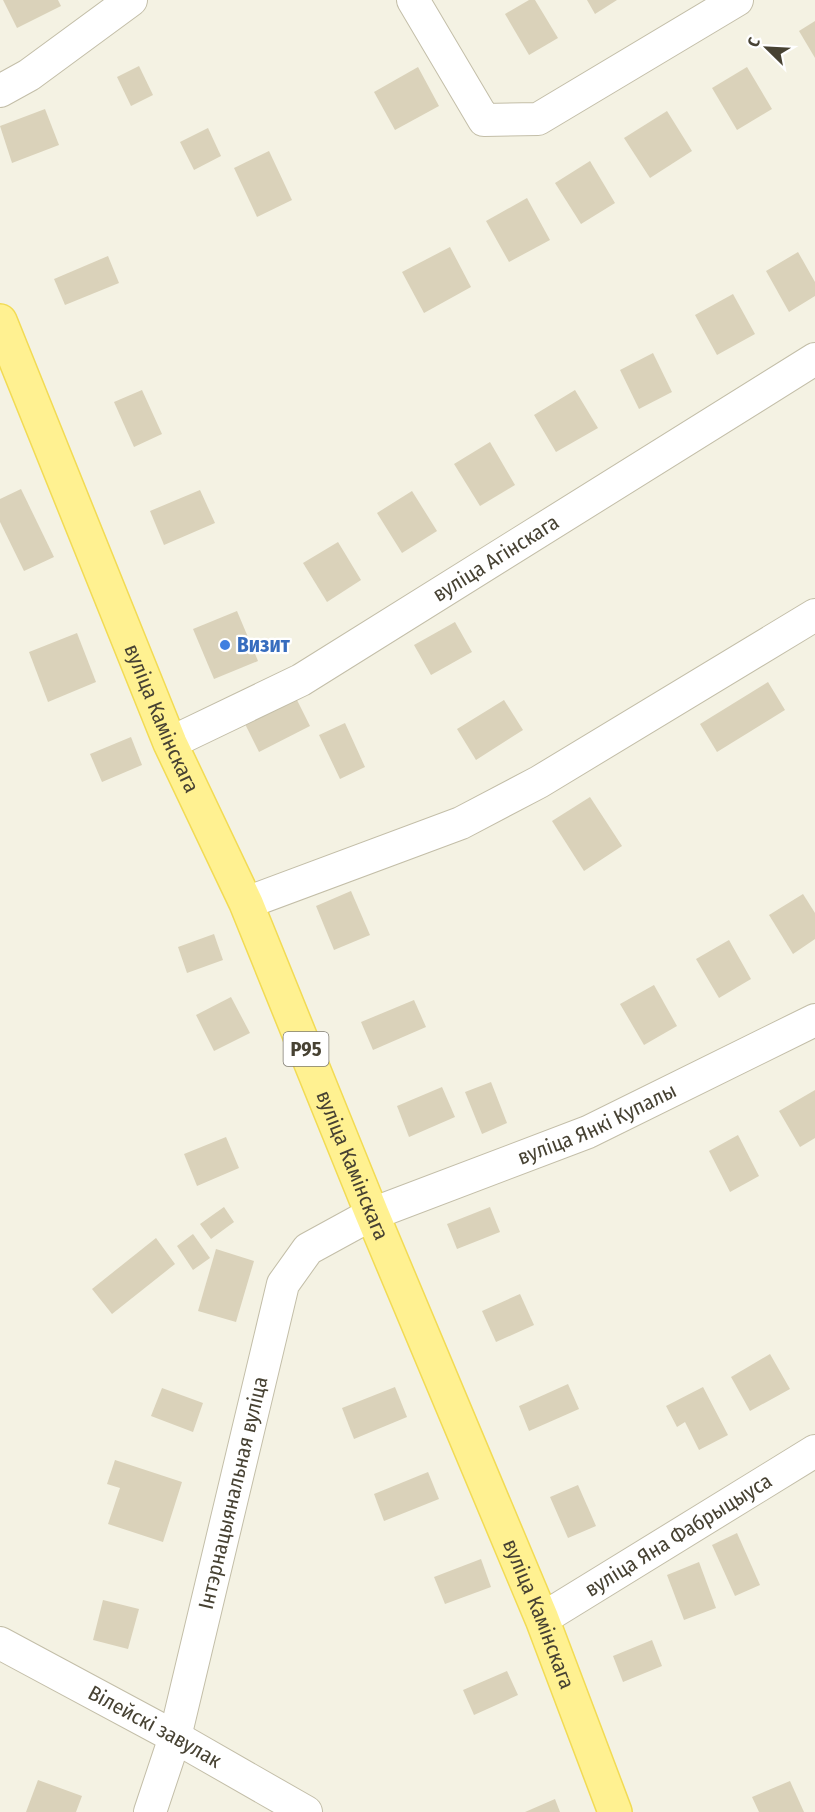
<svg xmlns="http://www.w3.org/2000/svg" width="815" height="1812" viewBox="0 0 815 1812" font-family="'Fira Sans Condensed',sans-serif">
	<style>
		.building { fill: #dad2ba }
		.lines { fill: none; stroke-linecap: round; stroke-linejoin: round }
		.minor-casing { stroke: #c3bea8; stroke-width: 34 }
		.primary-casing { stroke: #f2db54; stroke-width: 36 }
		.minor { stroke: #fff; stroke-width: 32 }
		.primary { stroke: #fff191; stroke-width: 33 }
		.shop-dot { fill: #3f7fe0; stroke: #fff; stroke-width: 2 }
		.labels { text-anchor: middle; stroke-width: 4.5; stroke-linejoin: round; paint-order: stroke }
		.shield { fill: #fff; stroke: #7e7b70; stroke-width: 1.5 }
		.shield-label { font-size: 20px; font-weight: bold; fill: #474233 }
		.street-label { font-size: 21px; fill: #474233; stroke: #fff }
		.shop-label { font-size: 21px; font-weight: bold; fill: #366cbe; stroke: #fff; text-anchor: start }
	</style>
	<rect width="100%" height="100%" fill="#f4f2e3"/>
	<g class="building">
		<path d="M 3,0 L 58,0 L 61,6 L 17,28 Z"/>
		<path d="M 529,0 L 535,0 L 558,38 L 529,55 L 505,14 Z"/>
		<path d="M 587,0 L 617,0 L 595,14 Z"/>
		<path d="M 815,21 L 815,58 L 799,31 Z"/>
		<path d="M 139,66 L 153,95 L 131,106 L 117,77 Z"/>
		<path d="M 418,67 L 439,106 L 395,130 L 374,92 Z"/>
		<path d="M 747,67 L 772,109 L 737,130 L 712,88 Z"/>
		<path d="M 45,109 L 59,145 L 12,163 L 0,126 Z"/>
		<path d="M 667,111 L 692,151 L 650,178 L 624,138 Z"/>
		<path d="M 208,128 L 221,156 L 194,170 L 180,142 Z"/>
		<path d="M 269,151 L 292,200 L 257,217 L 234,168 Z"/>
		<path d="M 590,161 L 615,203 L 581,224 L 555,183 Z"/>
		<path d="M 527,198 L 550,240 L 509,262 L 486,221 Z"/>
		<path d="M 450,247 L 471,287 L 424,313 L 402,272 Z"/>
		<path d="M 798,252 L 815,282 L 815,296 L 789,312 L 766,271 Z"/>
		<path d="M 108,256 L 119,283 L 65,305 L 54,279 Z"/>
		<path d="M 733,294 L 755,334 L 717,355 L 695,315 Z"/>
		<path d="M 653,353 L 672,392 L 639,409 L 620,370 Z"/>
		<path d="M 142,390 L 162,434 L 134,447 L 114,402 Z"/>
		<path d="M 575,390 L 598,428 L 556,452 L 534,415 Z"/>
		<path d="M 490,442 L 515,485 L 480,506 L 454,464 Z"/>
		<path d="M 21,489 L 54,557 L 24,571 L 0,522 L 0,499 Z"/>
		<path d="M 200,490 L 215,523 L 164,545 L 150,511 Z"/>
		<path d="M 412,491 L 437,531 L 402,553 L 377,513 Z"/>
		<path d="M 338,542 L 361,580 L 327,602 L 303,563 Z"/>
		<path d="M 237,611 L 258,661 L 214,679 L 193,629 Z"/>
		<path d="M 455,622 L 472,652 L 431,675 L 414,645 Z"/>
		<path d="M 77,633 L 96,682 L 48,702 L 29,652 Z"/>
		<path d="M 768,682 L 785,710 L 717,752 L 700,724 Z"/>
		<path d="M 296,698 L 310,726 L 259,752 L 245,724 Z"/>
		<path d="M 504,700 L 523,730 L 476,760 L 457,729 Z"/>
		<path d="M 345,723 L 365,767 L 340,779 L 319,735 Z"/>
		<path d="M 131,737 L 142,765 L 102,782 L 90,754 Z"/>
		<path d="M 590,797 L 622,846 L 584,871 L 552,821 Z"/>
		<path d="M 351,891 L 370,935 L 334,950 L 316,906 Z"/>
		<path d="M 803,894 L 815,913 L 815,939 L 793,954 L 769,915 Z"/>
		<path d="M 214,934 L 223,960 L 187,973 L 178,947 Z"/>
		<path d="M 729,940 L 751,979 L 719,998 L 696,959 Z"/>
		<path d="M 654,985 L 677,1026 L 644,1045 L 620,1004 Z"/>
		<path d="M 231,997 L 250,1033 L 214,1051 L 196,1015 Z"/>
		<path d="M 414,1000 L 426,1027 L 373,1050 L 361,1022 Z"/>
		<path d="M 491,1082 L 507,1123 L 482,1134 L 465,1092 Z"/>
		<path d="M 442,1087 L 455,1117 L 409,1137 L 397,1106 Z"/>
		<path d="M 815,1090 L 815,1138 L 800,1147 L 779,1111 Z"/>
		<path d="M 738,1135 L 759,1176 L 730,1192 L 709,1151 Z"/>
		<path d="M 226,1137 L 239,1168 L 197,1186 L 184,1154 Z"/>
		<path d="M 224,1207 L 234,1222 L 211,1239 L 200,1224 Z"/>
		<path d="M 490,1207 L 500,1232 L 457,1249 L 447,1224 Z"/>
		<path d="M 193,1234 L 210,1258 L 193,1270 L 177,1246 Z"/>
		<path d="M 156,1238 L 175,1264 L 112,1314 L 92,1289 Z"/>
		<path d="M 216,1249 L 254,1261 L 236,1322 L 198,1311 Z"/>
		<path d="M 520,1294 L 534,1325 L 496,1342 L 482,1311 Z"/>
		<path d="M 770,1354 L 790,1389 L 750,1411 L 731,1377 Z"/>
		<path d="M 568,1384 L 579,1409 L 529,1431 L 519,1406 Z"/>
		<path d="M 395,1387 L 407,1417 L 354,1439 L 342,1408 Z"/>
		<path d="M 703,1387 L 728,1435 L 699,1450 L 685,1422 L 677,1427 L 666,1406 Z"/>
		<path d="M 162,1388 L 203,1403 L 193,1432 L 151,1416 Z"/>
		<path d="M 115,1460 L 182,1482 L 163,1542 L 108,1524 L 120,1488 L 107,1484 Z"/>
		<path d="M 428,1472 L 439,1499 L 384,1521 L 374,1494 Z"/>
		<path d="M 578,1485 L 596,1526 L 568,1538 L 550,1497 Z"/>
		<path d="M 737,1533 L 760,1585 L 735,1596 L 712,1545 Z"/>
		<path d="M 481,1559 L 491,1587 L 445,1604 L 434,1577 Z"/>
		<path d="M 699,1562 L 716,1608 L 684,1620 L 667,1575 Z"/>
		<path d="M 103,1600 L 139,1609 L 128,1649 L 93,1640 Z"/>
		<path d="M 652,1640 L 662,1666 L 623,1682 L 613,1656 Z"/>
		<path d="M 507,1671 L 518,1695 L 474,1715 L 463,1690 Z"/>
		<path d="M 38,1780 L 82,1796 L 76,1812 L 26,1812 Z"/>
		<path d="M 790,1781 L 804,1812 L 759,1812 L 752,1797 Z"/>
		<path d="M 555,1799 L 560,1812 L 525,1812 Z"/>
	</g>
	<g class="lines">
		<g class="minor-casing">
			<g id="minor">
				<path d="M 413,0 L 484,120 L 538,119 L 737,0"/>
				<path d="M 0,91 L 29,75 L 131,0"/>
				<path id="s1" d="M 170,743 L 301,680 L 815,359"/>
				<path d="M 246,903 L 461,823 L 539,782 L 815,615"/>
				<path id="s2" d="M 542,1619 L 815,1451"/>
				<path id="s3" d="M 0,1643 L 175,1737 L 306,1812"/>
				<path id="s4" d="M 150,1812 L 175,1737 L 283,1284 L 308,1249 L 372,1214 L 588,1132 L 815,1020"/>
			</g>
		</g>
		<g class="primary-casing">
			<g id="primary">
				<path id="s5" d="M 0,321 L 170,743 L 246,903 L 372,1214 L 542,1619 L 615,1812"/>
			</g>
		</g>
		<use href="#minor" class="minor"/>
		<use href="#primary" class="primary"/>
	</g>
	<circle class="shop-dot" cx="225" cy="645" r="6"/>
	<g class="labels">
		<rect class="shield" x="283.5" y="1032" width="45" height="34" rx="4.5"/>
		<g class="shield-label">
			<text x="306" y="1056">Р95</text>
		</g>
		<g class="street-label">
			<text dy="7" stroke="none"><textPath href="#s1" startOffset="375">вуліца Агінскага</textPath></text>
			<text dy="7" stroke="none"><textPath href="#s5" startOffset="429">вуліца Камінскага</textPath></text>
			<text dy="7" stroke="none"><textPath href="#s4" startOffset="903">вуліца Янкі Купалы</textPath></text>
			<text dy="7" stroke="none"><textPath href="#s5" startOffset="915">вуліца Камінскага</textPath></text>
			<text dy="7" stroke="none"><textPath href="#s4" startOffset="330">Інтэрнацыянальная вуліца</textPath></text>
			<text dy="7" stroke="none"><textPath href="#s2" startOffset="160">вуліца Яна Фабрыцыуса</textPath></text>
			<text dy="7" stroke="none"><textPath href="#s5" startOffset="1401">вуліца Камінскага</textPath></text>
			<text dy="7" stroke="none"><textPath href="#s3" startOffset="176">Вілейскі завулак</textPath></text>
		</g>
		<g class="shop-label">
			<text x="237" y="652">Визит</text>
		</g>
	</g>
	<g transform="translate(767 48) rotate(294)" stroke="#ffffff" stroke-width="4.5" paint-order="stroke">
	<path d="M0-4.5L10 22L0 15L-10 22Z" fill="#474233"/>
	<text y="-9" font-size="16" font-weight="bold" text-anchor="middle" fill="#474233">С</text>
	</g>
</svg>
